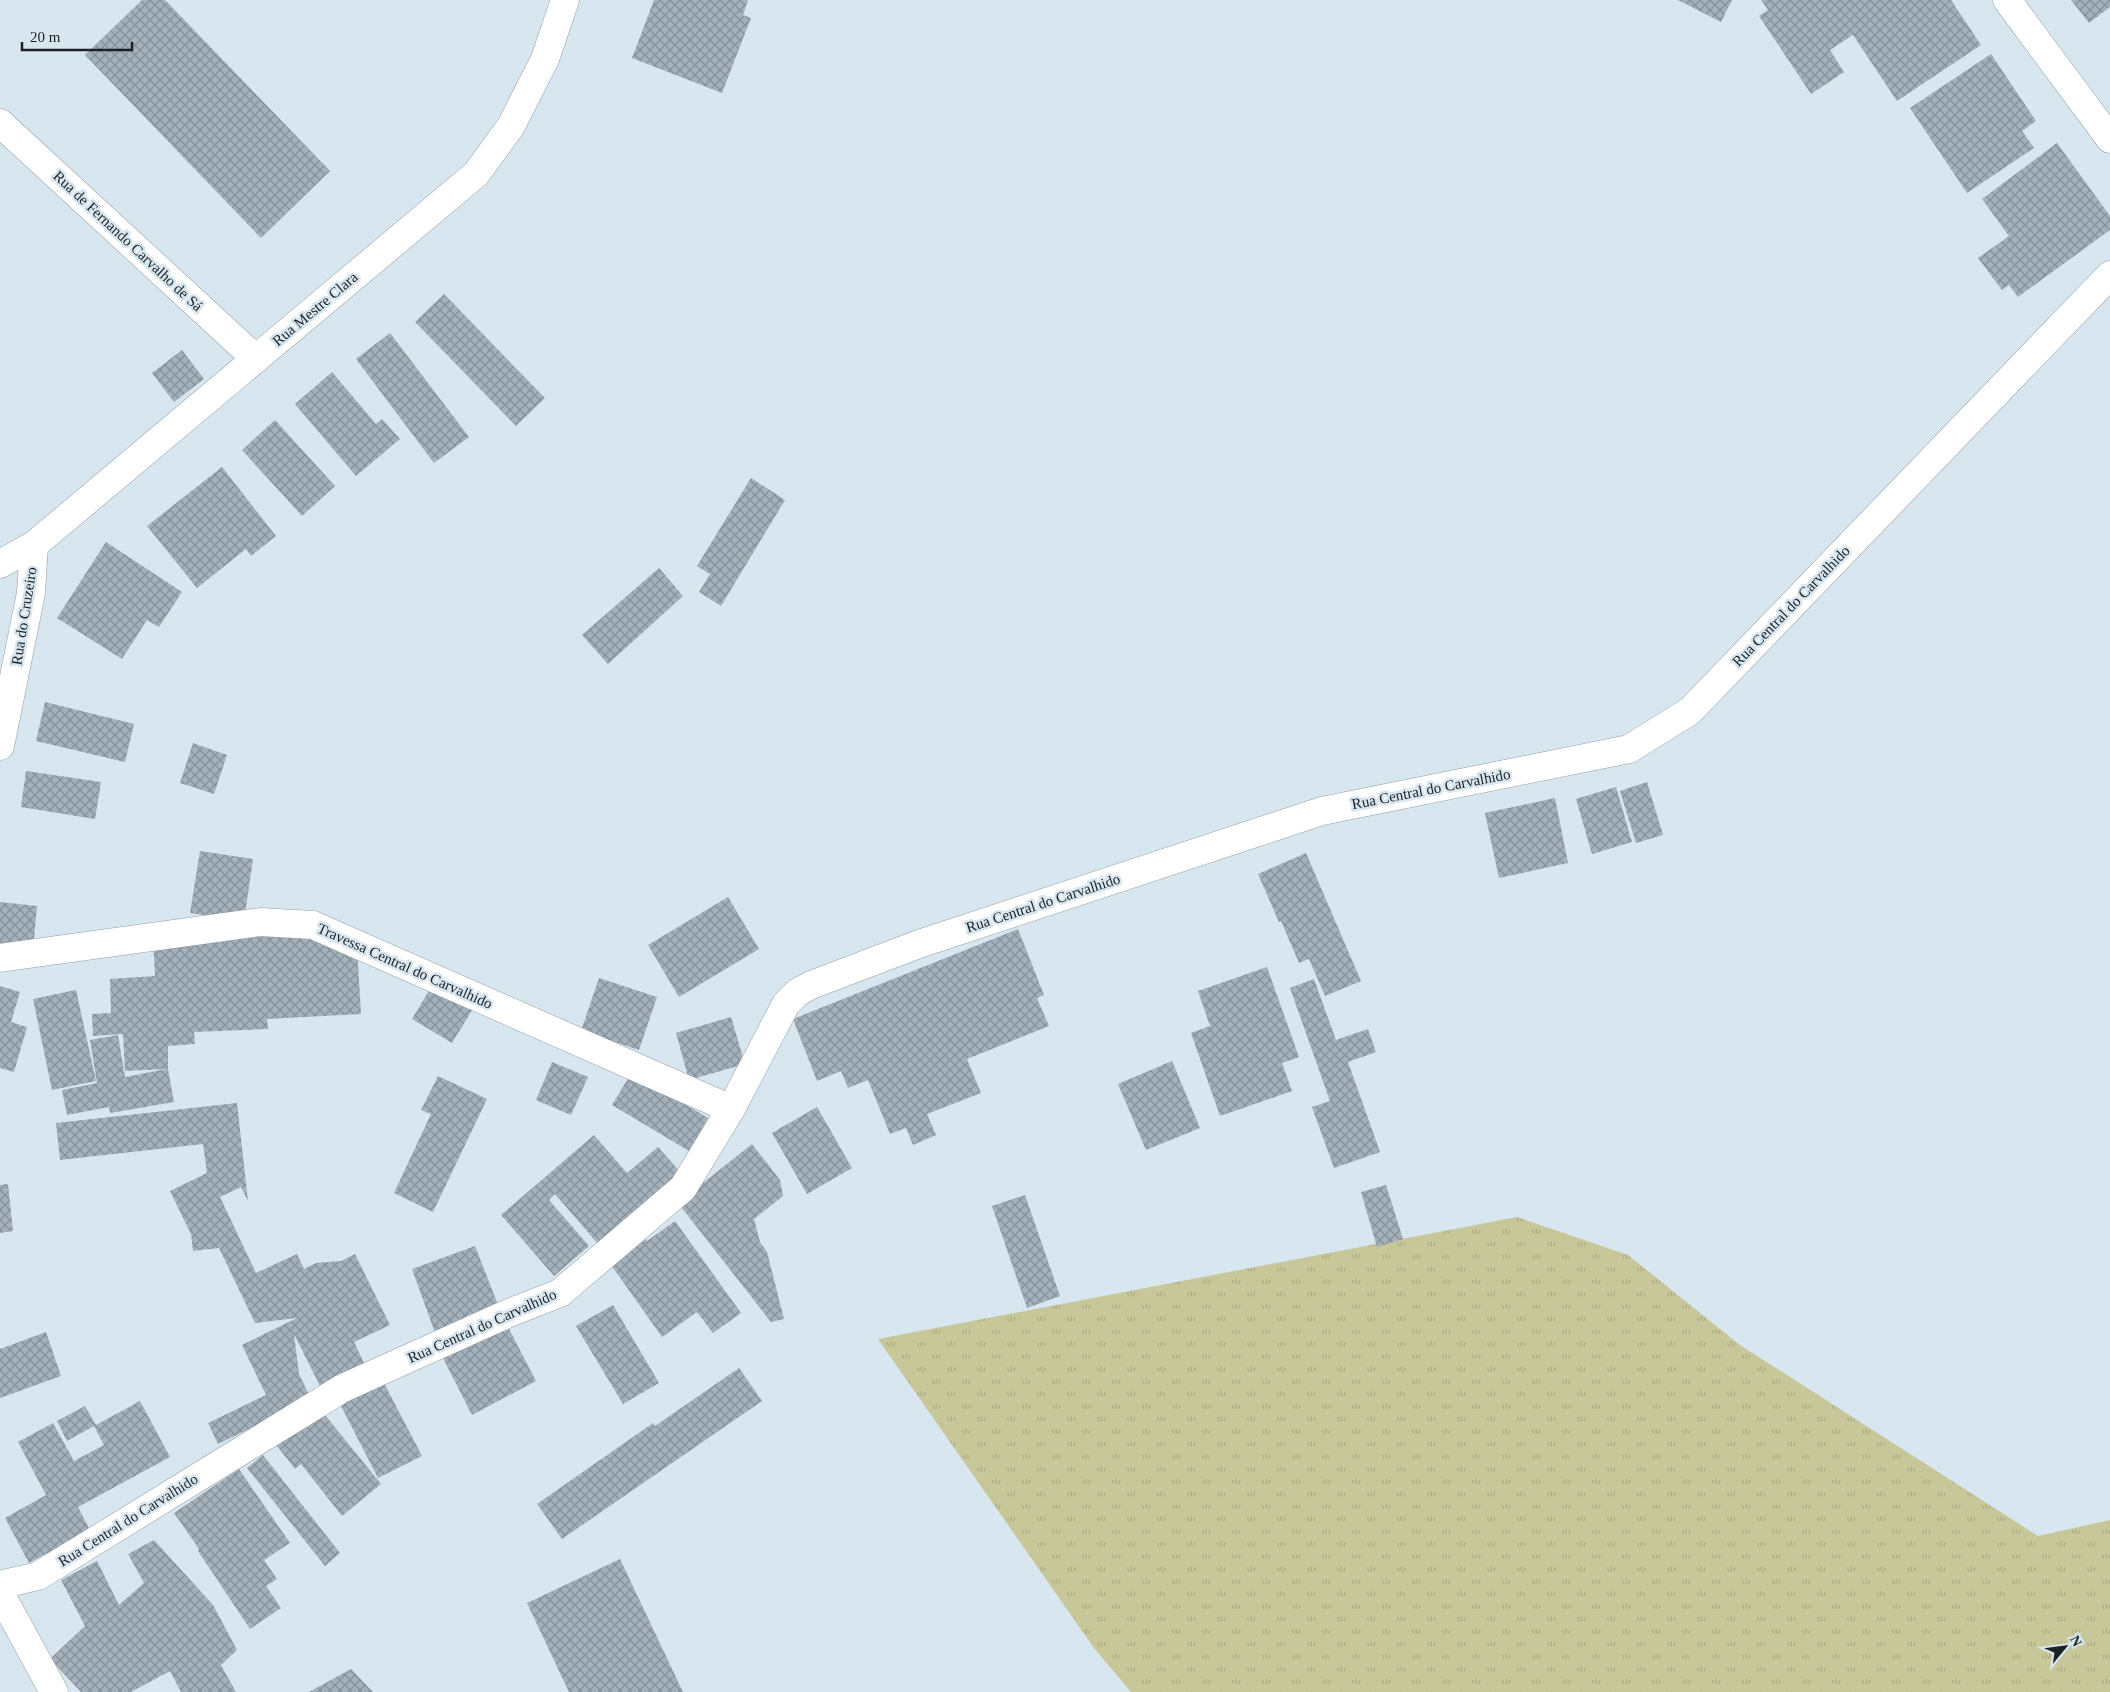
<svg xmlns="http://www.w3.org/2000/svg" width="2110" height="1692" viewBox="0 0 2110 1692" font-family="'Times New Roman',serif">
	<style>
		.grass { fill: url(#grass-tufts) }
		.building { fill: url(#building-cross-hatch) }
		.lines { fill: none; stroke-linecap: round; stroke-linejoin: round }
		.minor-casing { stroke: #919ea7; stroke-width: 29 }
		.minor { stroke: #fff; stroke-width: 28 }
		.labels { text-anchor: middle; stroke-width: 5; stroke-linejoin: round; paint-order: stroke }
		.street-label { font-size: 15px; fill: #1c2124; stroke: #d8e6f0 }
	</style>
	<defs>
		<pattern id="grass-tufts" width="24" height="20" patternUnits="userSpaceOnUse" patternTransform="scale(1.25)"><rect width="24" height="20" fill="#c8c799"/><path d="M3 7l-1-3M5 7V3M7 7l1-3M15 17l-1-3M17 17v-4M19 17l1-3" fill="none" stroke="#abab84"/></pattern>
		<pattern id="building-cross-hatch" width="8" height="8" patternUnits="userSpaceOnUse" patternTransform="scale(1.25)"><rect width="8" height="8" fill="#a4b1bb"/><path d="M0 0l8 8M0 8l8-8" fill="none" stroke="#859098"/></pattern>
	</defs>
	<rect width="100%" height="100%" fill="#d8e6f0"/>
	<path class="grass" d="M 1517,1217 L 1628,1255 L 1740,1345 L 2038,1536 L 2110,1520 L 2110,1692 L 1131,1692 L 1094,1648 L 878,1339 Z"/>
	<g class="building">
		<path d="M 142,0 L 165,0 L 330,171 L 261,238 L 85,55 Z"/>
		<path d="M 654,0 L 748,0 L 743,15 L 751,18 L 722,93 L 632,58 Z"/>
		<path d="M 1678,0 L 1732,0 L 1721,22 Z"/>
		<path d="M 1761,0 L 1951,0 L 1981,45 L 1897,101 L 1853,35 L 1830,50 L 1844,72 L 1811,94 L 1759,16 L 1768,10 Z"/>
		<path d="M 2071,0 L 2110,0 L 2110,7 L 2089,23 Z"/>
		<path d="M 1991,54 L 2036,121 L 2022,131 L 2034,148 L 1967,193 L 1910,108 Z"/>
		<path d="M 2057,143 L 2110,216 L 2110,230 L 2018,297 L 2009,285 L 2002,290 L 1978,258 L 2009,236 L 1982,199 Z"/>
		<path d="M 444,294 L 545,398 L 516,426 L 415,322 Z"/>
		<path d="M 390,333 L 469,437 L 434,463 L 356,359 Z"/>
		<path d="M 182,350 L 204,379 L 174,402 L 152,373 Z"/>
		<path d="M 332,372 L 376,424 L 382,419 L 400,439 L 356,476 L 295,404 Z"/>
		<path d="M 275,420 L 335,486 L 302,516 L 242,450 Z"/>
		<path d="M 222,467 L 276,536 L 251,556 L 246,549 L 197,588 L 147,526 Z"/>
		<path d="M 751,478 L 785,500 L 721,606 L 699,592 L 710,574 L 697,566 Z"/>
		<path d="M 106,542 L 182,592 L 159,627 L 147,620 L 122,659 L 57,618 Z"/>
		<path d="M 659,568 L 683,596 L 608,664 L 582,635 Z"/>
		<path d="M 45,702 L 134,724 L 125,762 L 36,741 Z"/>
		<path d="M 193,743 L 227,755 L 214,794 L 180,783 Z"/>
		<path d="M 26,771 L 101,782 L 95,819 L 21,807 Z"/>
		<path d="M 1647,782 L 1663,835 L 1636,843 L 1620,791 Z"/>
		<path d="M 1616,787 L 1632,842 L 1592,854 L 1576,799 Z"/>
		<path d="M 1555,798 L 1568,863 L 1499,878 L 1485,813 Z"/>
		<path d="M 200,851 L 253,859 L 244,921 L 190,913 Z"/>
		<path d="M 1306,853 L 1361,981 L 1325,996 L 1309,959 L 1299,963 L 1281,921 L 1279,922 L 1258,874 Z"/>
		<path d="M 728,897 L 759,949 L 679,997 L 648,945 Z"/>
		<path d="M 0,902 L 37,906 L 33,950 L 0,947 Z"/>
		<path d="M 1018,929 L 1044,995 L 1037,998 L 1049,1026 L 967,1059 L 981,1093 L 927,1114 L 936,1135 L 913,1145 L 906,1128 L 890,1134 L 868,1080 L 848,1088 L 841,1071 L 817,1081 L 793,1019 Z"/>
		<path d="M 356,930 L 361,1014 L 267,1019 L 268,1029 L 194,1032 L 195,1044 L 168,1046 L 168,1069 L 174,1102 L 110,1113 L 109,1107 L 67,1115 L 62,1090 L 97,1083 L 90,1040 L 118,1035 L 125,1077 L 166,1069 L 125,1071 L 123,1034 L 93,1036 L 92,1014 L 111,1013 L 110,979 L 155,976 L 153,939 Z"/>
		<path d="M 1267,967 L 1299,1057 L 1282,1063 L 1292,1091 L 1220,1116 L 1191,1033 L 1210,1026 L 1198,991 Z"/>
		<path d="M 599,978 L 657,997 L 639,1050 L 581,1031 Z"/>
		<path d="M 436,979 L 476,1004 L 452,1043 L 412,1019 Z"/>
		<path d="M 1314,979 L 1336,1040 L 1368,1029 L 1376,1052 L 1348,1062 L 1380,1152 L 1334,1168 L 1312,1107 L 1330,1101 L 1290,988 Z"/>
		<path d="M 0,986 L 20,992 L 11,1022 L 27,1027 L 14,1072 L 0,1068 Z"/>
		<path d="M 76,990 L 96,1081 L 52,1090 L 33,999 Z"/>
		<path d="M 731,1017 L 745,1064 L 689,1080 L 676,1033 Z"/>
		<path d="M 1172,1061 L 1200,1128 L 1146,1150 L 1118,1084 Z"/>
		<path d="M 552,1062 L 588,1077 L 571,1115 L 536,1100 Z"/>
		<path d="M 632,1072 L 708,1118 L 689,1151 L 612,1105 Z"/>
		<path d="M 438,1076 L 487,1099 L 433,1212 L 394,1193 L 431,1114 L 421,1110 Z"/>
		<path d="M 237,1103 L 248,1201 L 241,1187 L 220,1197 L 256,1273 L 297,1254 L 304,1269 L 316,1263 L 341,1261 L 355,1254 L 390,1325 L 354,1342 L 365,1365 L 321,1388 L 294,1334 L 299,1374 L 311,1399 L 218,1444 L 208,1423 L 266,1395 L 242,1345 L 297,1318 L 255,1323 L 219,1248 L 193,1251 L 191,1234 L 170,1191 L 207,1173 L 203,1144 L 60,1160 L 56,1123 Z"/>
		<path d="M 817,1107 L 852,1168 L 807,1194 L 772,1133 Z"/>
		<path d="M 594,1135 L 627,1173 L 658,1147 L 682,1174 L 599,1245 L 555,1194 L 549,1200 L 589,1246 L 554,1276 L 501,1215 Z"/>
		<path d="M 752,1144 L 780,1180 L 783,1196 L 754,1219 L 760,1242 L 767,1252 L 784,1319 L 771,1322 L 678,1203 Z"/>
		<path d="M 8,1184 L 13,1231 L 0,1233 L 0,1185 Z"/>
		<path d="M 1386,1185 L 1403,1239 L 1377,1247 L 1361,1192 Z"/>
		<path d="M 1025,1195 L 1060,1296 L 1027,1308 L 992,1206 Z"/>
		<path d="M 675,1221 L 741,1313 L 713,1333 L 697,1312 L 662,1337 L 609,1262 L 644,1237 L 647,1241 Z"/>
		<path d="M 475,1246 L 500,1310 L 435,1333 L 412,1269 Z"/>
		<path d="M 613,1305 L 659,1383 L 623,1404 L 576,1326 Z"/>
		<path d="M 507,1325 L 536,1381 L 472,1415 L 443,1358 Z"/>
		<path d="M 46,1332 L 61,1376 L 0,1398 L 0,1349 Z"/>
		<path d="M 739,1368 L 762,1401 L 562,1539 L 537,1504 L 653,1423 L 655,1426 Z"/>
		<path d="M 383,1381 L 422,1456 L 378,1478 L 340,1404 Z"/>
		<path d="M 140,1401 L 170,1457 L 78,1507 L 90,1530 L 29,1563 L 5,1518 L 46,1495 L 18,1442 L 53,1423 L 74,1461 L 104,1445 L 94,1426 L 67,1441 L 57,1421 L 85,1406 L 96,1425 Z"/>
		<path d="M 321,1410 L 381,1484 L 342,1516 L 301,1464 L 295,1469 L 277,1446 Z"/>
		<path d="M 263,1455 L 340,1553 L 325,1566 L 247,1468 Z"/>
		<path d="M 239,1469 L 290,1543 L 264,1560 L 277,1579 L 266,1586 L 281,1608 L 250,1629 L 198,1551 L 199,1549 L 174,1513 Z"/>
		<path d="M 154,1540 L 213,1605 L 237,1650 L 221,1665 L 236,1692 L 181,1692 L 170,1671 L 131,1692 L 81,1692 L 50,1659 L 85,1626 L 61,1580 L 97,1561 L 119,1605 L 144,1583 L 128,1554 Z"/>
		<path d="M 620,1559 L 683,1692 L 569,1692 L 527,1603 Z"/>
		<path d="M 351,1669 L 373,1692 L 309,1692 Z"/>
	</g>
	<g class="lines">
		<g class="minor-casing">
			<g id="minor">
				<path d="M 2007,0 L 2110,139"/>
				<path d="M 0,123 L 256,359"/>
				<path d="M 0,564 L 34,545 L 476,174 L 511,126 L 545,59 L 565,0"/>
				<path d="M 0,746 L 31,593 L 34,545"/>
				<path d="M 0,958 L 260,922 L 313,925 L 731,1109"/>
				<path d="M 0,1585 L 38,1576 L 343,1388 L 509,1313 L 560,1293 L 683,1188 L 731,1109 L 786,1004 L 798,992 L 811,985 L 919,944 L 1322,811 L 1629,749 L 1690,711 L 2110,275"/>
				<path d="M 0,1593 L 54,1692"/>
			</g>
		</g>
		<use href="#minor" class="minor"/>
	</g>
	<g class="labels">
		<g class="street-label">
			<text transform="translate(128 241) rotate(43)" y="5">Rua de Fernando Carvalho de Sá</text>
			<text transform="translate(315 309) rotate(-40)" y="5">Rua Mestre Clara</text>
			<text transform="translate(1791 606) rotate(-46)" y="5">Rua Central do Carvalhido</text>
			<text transform="translate(24 616) rotate(-81)" y="5">Rua do Cruzeiro</text>
			<text transform="translate(1431 789) rotate(-11)" y="5">Rua Central do Carvalhido</text>
			<text transform="translate(1043 903) rotate(-18)" y="5">Rua Central do Carvalhido</text>
			<text transform="translate(405 966) rotate(24)" y="5">Travessa Central do Carvalhido</text>
			<text transform="translate(482 1326) rotate(-24)" y="5">Rua Central do Carvalhido</text>
			<text transform="translate(128 1520) rotate(-32)" y="5">Rua Central do Carvalhido</text>
		</g>
	</g>
	<g transform="translate(2065 1647) rotate(61)" stroke="#d8e6f0" stroke-width="4" paint-order="stroke">
	<path d="M0-4L9 19L0 12L-9 19Z" fill="#1c2124"/>
	<text y="-8" font-size="14" font-weight="bold" text-anchor="middle" fill="#1c2124">N</text>
	</g>
	<path d="M22 42v8h110v-8" fill="none" stroke="#1c2124" stroke-width="2.5"/>
	<text x="30" y="42" font-size="15" fill="#1c2124" stroke="#d8e6f0" stroke-width="4" paint-order="stroke">20 m</text>
</svg>
